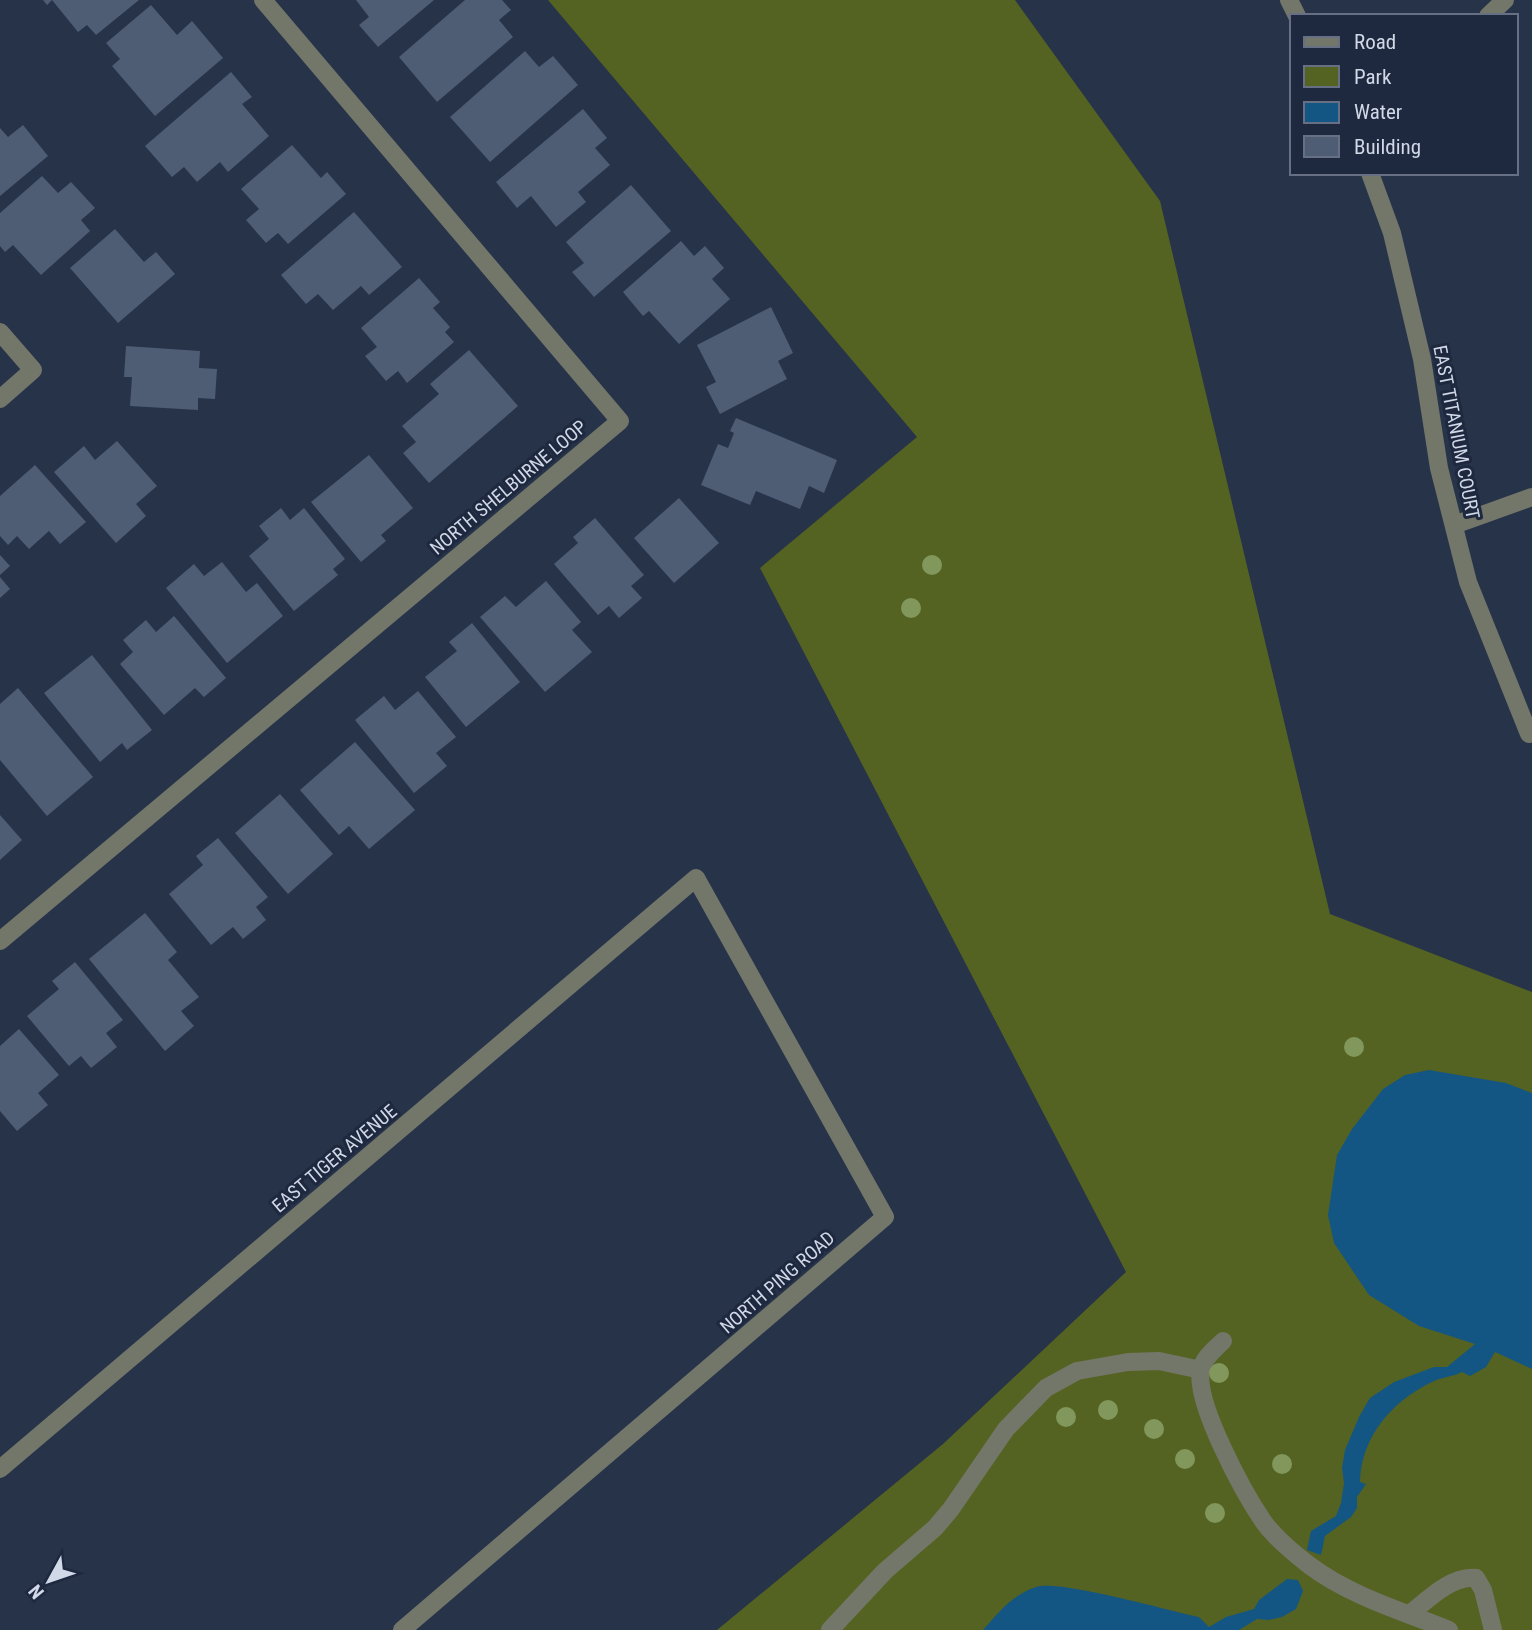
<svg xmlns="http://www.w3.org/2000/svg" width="1532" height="1630" viewBox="0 0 1532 1630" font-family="'Roboto Condensed',sans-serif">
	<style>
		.green { fill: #556322 }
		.water { fill: #135583 }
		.building { fill: #4e5c74 }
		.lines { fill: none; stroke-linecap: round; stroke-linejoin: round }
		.minor { stroke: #73776a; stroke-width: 18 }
		.tree { fill: #82975c }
		.labels { text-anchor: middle; stroke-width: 6; stroke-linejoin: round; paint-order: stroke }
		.street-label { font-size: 19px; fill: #d1d9e8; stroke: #1e293f }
	</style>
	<rect width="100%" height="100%" fill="#273349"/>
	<path class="green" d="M 548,0 L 1015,0 L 1160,201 L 1330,914 L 1532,992 L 1532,1630 L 717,1630 L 943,1444 L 1126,1272 L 760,568 L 917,437 Z"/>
	<g class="water">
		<path d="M 1429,1070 L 1506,1083 L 1532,1093 L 1532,1369 L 1495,1352 L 1486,1367 L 1470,1376 L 1462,1372 C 1452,1377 1442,1377 1432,1382 C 1392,1401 1361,1437 1360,1482 L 1366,1484 L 1357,1497 L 1357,1508 L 1351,1517 L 1325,1536 L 1321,1555 L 1307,1550 L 1311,1531 L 1336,1516 L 1341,1503 L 1344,1483 L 1342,1468 L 1345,1450 L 1359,1417 L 1370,1398 L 1394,1382 L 1434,1367 L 1447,1367 L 1475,1344 L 1419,1326 L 1369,1295 L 1334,1243 L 1328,1215 L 1337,1155 L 1352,1129 L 1383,1089 L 1405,1075 Z"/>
		<path d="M 1287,1579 L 1298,1580 L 1303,1591 L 1296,1609 L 1282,1617 L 1269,1620 L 1257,1619 L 1239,1630 L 983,1630 C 999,1612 1012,1595 1036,1587 C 1058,1579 1170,1611 1199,1617 L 1209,1627 L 1226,1617 L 1254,1609 L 1259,1600 Z"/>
	</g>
	<g class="building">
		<path d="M 43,0 L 139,0 L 96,35 L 87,25 L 78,32 L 52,0 L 47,5 Z"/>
		<path d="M 356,0 L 434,0 L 378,47 L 359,25 L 369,17 Z"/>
		<path d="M 465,0 L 502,0 L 511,10 L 499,20 L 513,37 L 437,102 L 399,57 Z"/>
		<path d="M 151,5 L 177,35 L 192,21 L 223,58 L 155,116 L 112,66 L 120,59 L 106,43 Z"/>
		<path d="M 525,51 L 539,67 L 553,56 L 578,85 L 490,162 L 450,117 Z"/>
		<path d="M 231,72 L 252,97 L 242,104 L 269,136 L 228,172 L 220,162 L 197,182 L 184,167 L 172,177 L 145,146 Z"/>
		<path d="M 583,109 L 607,138 L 595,148 L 610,165 L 578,192 L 586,202 L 556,227 L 531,196 L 517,208 L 496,182 Z"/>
		<path d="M 23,125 L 48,156 L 0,196 L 0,128 L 8,137 Z"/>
		<path d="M 292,145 L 321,178 L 327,172 L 346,194 L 288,244 L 278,233 L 266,243 L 246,220 L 259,209 L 241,189 Z"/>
		<path d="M 42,176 L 58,193 L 71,182 L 95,208 L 81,220 L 90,231 L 41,275 L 13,245 L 5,252 L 0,246 L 0,213 Z"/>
		<path d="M 631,185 L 671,231 L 594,297 L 572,272 L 584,263 L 566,242 Z"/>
		<path d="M 354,212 L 402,267 L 369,295 L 361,286 L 333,310 L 318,294 L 306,304 L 281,275 Z"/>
		<path d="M 115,229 L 144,262 L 156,252 L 175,274 L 118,323 L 70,268 Z"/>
		<path d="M 681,241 L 694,256 L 705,246 L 724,268 L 712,279 L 730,299 L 679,344 L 649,311 L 643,316 L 623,292 Z"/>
		<path d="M 419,278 L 440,302 L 433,308 L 450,327 L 445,332 L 454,342 L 407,383 L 398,371 L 386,381 L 365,356 L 377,347 L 361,328 Z"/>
		<path d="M 771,307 L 793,353 L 778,361 L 787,379 L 720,414 L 706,387 L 716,382 L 697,345 Z"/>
		<path d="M 126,346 L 200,351 L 199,368 L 217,369 L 215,399 L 198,398 L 198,410 L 130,406 L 132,377 L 124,377 Z"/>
		<path d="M 469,350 L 518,406 L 429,483 L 403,453 L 416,442 L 402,426 L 439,394 L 430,384 Z"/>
		<path d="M 736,418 L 837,460 L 824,493 L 809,486 L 800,509 L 756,491 L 750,505 L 701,485 L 718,444 L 728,448 L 734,433 L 730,431 Z"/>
		<path d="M 117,441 L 157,486 L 136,504 L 146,516 L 116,543 L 54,472 L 84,446 L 95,460 Z"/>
		<path d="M 369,455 L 413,508 L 381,535 L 386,541 L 361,562 L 311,502 Z"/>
		<path d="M 35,465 L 86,522 L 60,544 L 49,531 L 29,549 L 17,536 L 8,545 L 0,536 L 0,496 Z"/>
		<path d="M 679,498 L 719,543 L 674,583 L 634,538 Z"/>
		<path d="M 281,508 L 290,520 L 304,508 L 345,559 L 333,569 L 338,575 L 294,611 L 249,556 L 269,539 L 259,526 Z"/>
		<path d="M 595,518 L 644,575 L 631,586 L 642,598 L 619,618 L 609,606 L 598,615 L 554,564 L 578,543 L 573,537 Z"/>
		<path d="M 0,555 L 10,566 L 0,575 Z"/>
		<path d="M 222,562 L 246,592 L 257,583 L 283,616 L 227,663 L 166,588 L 194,564 L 204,576 Z"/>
		<path d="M 0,577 L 10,589 L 0,598 Z"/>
		<path d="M 546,581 L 581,622 L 572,630 L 592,652 L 545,692 L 480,617 L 505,596 L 516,607 Z"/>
		<path d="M 174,616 L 226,678 L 204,697 L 195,688 L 164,715 L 120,664 L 133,652 L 123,640 L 146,620 L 156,632 Z"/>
		<path d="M 472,623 L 520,682 L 466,727 L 425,677 L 457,651 L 449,642 Z"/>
		<path d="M 92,655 L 152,730 L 127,750 L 122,743 L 100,762 L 44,693 Z"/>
		<path d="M 18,688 L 93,777 L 47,816 L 0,760 L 0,704 Z"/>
		<path d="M 418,691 L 456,737 L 436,753 L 447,766 L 414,793 L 355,720 L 384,696 L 395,710 Z"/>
		<path d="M 355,742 L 415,810 L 369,849 L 349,826 L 339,835 L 300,790 Z"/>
		<path d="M 280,794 L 333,854 L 288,894 L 235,833 Z"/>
		<path d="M 0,815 L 22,840 L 0,860 Z"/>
		<path d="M 218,838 L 268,897 L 256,907 L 266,920 L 243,939 L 233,927 L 211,945 L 169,894 L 203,865 L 196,856 Z"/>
		<path d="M 145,913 L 177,952 L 168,960 L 199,997 L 181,1011 L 194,1026 L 165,1051 L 89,959 Z"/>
		<path d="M 75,962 L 123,1020 L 106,1033 L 117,1047 L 91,1068 L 81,1056 L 69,1066 L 27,1016 L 59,989 L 52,981 Z"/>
		<path d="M 19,1029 L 59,1075 L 38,1093 L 48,1105 L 17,1131 L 0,1111 L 0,1046 Z"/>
	</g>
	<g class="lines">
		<g class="minor">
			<path d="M 1289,0 L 1297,16"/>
			<path d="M 1488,16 L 1505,0"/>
			<path d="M 1370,173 L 1392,233 L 1422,359 L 1439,468 L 1468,582 L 1529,734"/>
			<path d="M 0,332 L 33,370 L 0,399"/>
			<path d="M 1454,525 L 1532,497"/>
			<path d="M 0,941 L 620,421 L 263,0"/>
			<path d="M 1223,1341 C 1215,1349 1203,1358 1201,1370 C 1194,1402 1244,1493 1263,1521 C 1275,1538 1292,1552 1309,1565 C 1350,1596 1402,1611 1449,1630"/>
			<path d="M 0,1469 L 696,878 L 885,1217 L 402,1630"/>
			<path d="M 1410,1614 C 1427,1600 1452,1575 1476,1578 L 1483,1590 L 1493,1630"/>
			<path d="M 830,1630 L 885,1571 L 935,1528 L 951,1509 L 1006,1429 L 1046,1388 L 1077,1371 L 1128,1362 L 1159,1361 L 1201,1370"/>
		</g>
	</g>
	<g class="tree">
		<circle cx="932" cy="565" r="10"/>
		<circle cx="911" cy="608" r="10"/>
		<circle cx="1354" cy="1047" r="10"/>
		<circle cx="1219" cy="1373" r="10"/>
		<circle cx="1108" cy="1410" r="10"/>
		<circle cx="1066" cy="1417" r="10"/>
		<circle cx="1154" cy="1429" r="10"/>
		<circle cx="1185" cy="1459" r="10"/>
		<circle cx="1282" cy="1464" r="10"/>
		<circle cx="1215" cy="1513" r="10"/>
	</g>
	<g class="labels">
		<g class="street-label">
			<text transform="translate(1457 432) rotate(79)" y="7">EAST TITANIUM COURT</text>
			<text transform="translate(508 487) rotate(-40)" y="7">NORTH SHELBURNE LOOP</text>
			<text transform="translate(334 1158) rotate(-40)" y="7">EAST TIGER AVENUE</text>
			<text transform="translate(777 1282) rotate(-41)" y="7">NORTH PING ROAD</text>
		</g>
	</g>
	<rect x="1290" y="14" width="228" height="161" fill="#1e293f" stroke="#666f83" stroke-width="2"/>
	<rect x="1304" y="37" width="35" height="10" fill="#73776a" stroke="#666f83" stroke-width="2"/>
	<text x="1354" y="49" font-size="21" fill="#d1d9e8">Road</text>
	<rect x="1304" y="66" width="35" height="21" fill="#556322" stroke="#666f83" stroke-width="2"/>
	<text x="1354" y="84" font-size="21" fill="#d1d9e8">Park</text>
	<rect x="1304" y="102" width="35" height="21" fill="#135583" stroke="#666f83" stroke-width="2"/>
	<text x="1354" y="119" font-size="21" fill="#d1d9e8">Water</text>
	<rect x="1304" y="136" width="35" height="21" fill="#4e5c74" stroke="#666f83" stroke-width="2"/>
	<text x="1354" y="154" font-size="21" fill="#d1d9e8">Building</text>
	<g transform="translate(49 1581) rotate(230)" stroke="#1e293f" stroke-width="5" paint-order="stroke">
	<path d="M0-5L12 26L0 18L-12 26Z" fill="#d1d9e8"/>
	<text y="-10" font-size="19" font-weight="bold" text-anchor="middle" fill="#d1d9e8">N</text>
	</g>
</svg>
